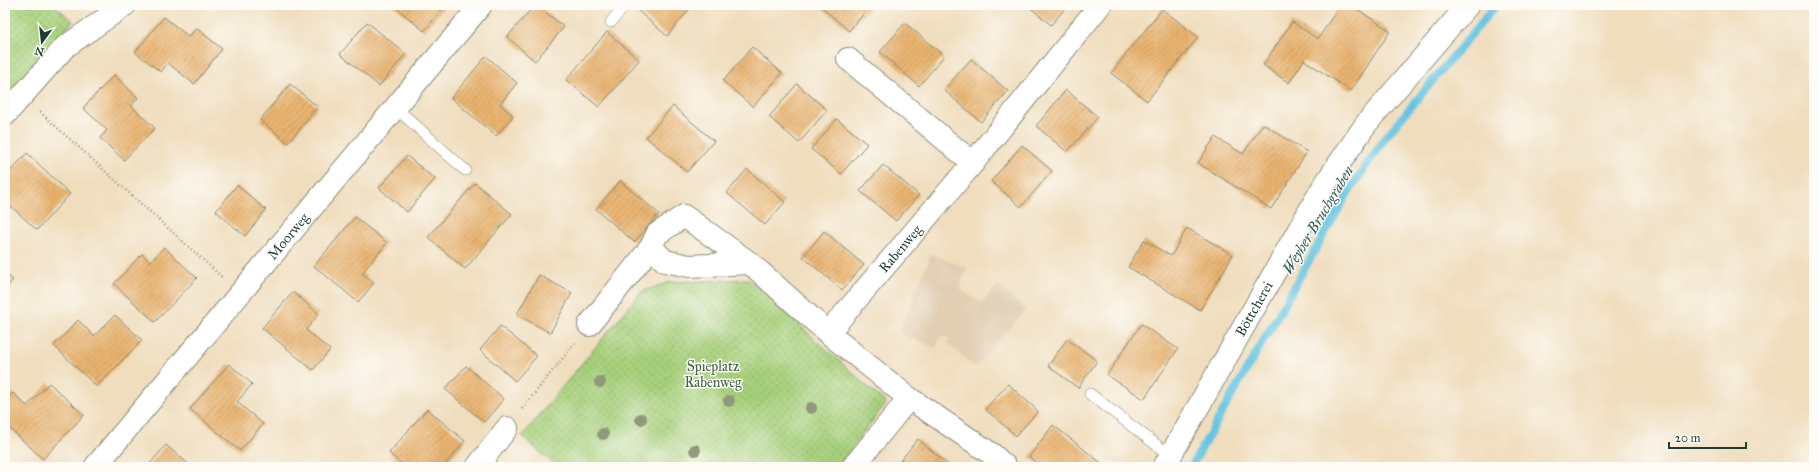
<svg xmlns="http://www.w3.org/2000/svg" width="1819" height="472" viewBox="0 0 1819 472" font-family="'IM FELL Great Primer',serif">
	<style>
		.built { fill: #e1ceb3 }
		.grass { fill: url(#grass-dots); stroke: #638658 }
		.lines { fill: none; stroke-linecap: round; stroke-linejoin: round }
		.stream { stroke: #63c5e1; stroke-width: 8 }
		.building { fill: url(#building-hatch) }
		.lane-casing { stroke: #888d78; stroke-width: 12 }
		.street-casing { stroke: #888d78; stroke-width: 24 }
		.path { stroke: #888d78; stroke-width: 2.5; stroke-dasharray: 1 3; stroke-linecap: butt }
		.lane { stroke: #fff; stroke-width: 11 }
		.street { stroke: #fff; stroke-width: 22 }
		.tree { fill: #90997c }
		.labels { text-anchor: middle; stroke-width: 3; stroke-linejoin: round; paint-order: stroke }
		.street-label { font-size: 14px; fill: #1f3d34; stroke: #fdfcf7 }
		.park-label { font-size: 14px; fill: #416246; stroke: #fdfcf7 }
		.water-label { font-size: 15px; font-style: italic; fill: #305f5f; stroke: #fdfcf7 }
	</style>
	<defs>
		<pattern id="grass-dots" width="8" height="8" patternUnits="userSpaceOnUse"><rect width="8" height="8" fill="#a7d07b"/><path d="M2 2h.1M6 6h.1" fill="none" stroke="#87aa66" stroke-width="1.8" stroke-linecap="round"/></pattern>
		<pattern id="building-hatch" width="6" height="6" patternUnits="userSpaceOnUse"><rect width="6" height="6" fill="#eab471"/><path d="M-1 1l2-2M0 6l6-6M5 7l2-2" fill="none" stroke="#bd945e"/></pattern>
	</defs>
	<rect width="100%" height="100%" fill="#fdfcf7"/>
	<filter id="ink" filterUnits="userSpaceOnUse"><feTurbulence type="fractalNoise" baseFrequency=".025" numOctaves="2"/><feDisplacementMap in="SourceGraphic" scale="8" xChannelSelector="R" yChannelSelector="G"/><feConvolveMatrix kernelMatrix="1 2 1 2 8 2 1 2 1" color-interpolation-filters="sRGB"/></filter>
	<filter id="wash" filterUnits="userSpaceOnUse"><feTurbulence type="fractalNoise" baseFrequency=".012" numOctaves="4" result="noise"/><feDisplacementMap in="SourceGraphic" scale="16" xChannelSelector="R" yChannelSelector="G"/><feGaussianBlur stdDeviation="0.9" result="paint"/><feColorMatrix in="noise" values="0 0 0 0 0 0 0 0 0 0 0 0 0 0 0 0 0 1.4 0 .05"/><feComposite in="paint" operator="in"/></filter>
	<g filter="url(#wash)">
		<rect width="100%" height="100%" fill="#f0ddbd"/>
		<path class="built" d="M 931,254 L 967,268 L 959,289 L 982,303 L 998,285 L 1026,310 L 975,367 L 947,343 L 950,339 L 941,335 L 936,348 L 899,333 Z"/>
		<g class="grass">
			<path d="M 5,5 L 54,5 L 73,21 L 13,92 L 5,86 Z"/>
			<path d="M 748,279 L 886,403 L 837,467 L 557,467 L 522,436 L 641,292 L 670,282 Z"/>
		</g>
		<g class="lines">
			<path class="stream" d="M 1191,467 L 1345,198 L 1384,139 L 1496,5"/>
		</g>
		<g id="blocks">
			<g class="building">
				<path d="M 393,5 L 446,5 L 424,31 Z"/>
				<path d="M 535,5 L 537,5 L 564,27 L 535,61 L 507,37 Z"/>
				<path d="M 639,5 L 693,5 L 667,36 L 636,9 Z"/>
				<path d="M 819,5 L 871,5 L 849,31 Z"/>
				<path d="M 1027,5 L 1068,5 L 1051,25 Z"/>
				<path d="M 1340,5 L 1351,5 L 1390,31 L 1351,91 L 1304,60 L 1289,83 L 1263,65 L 1292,22 L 1318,39 Z"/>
				<path d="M 1162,9 L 1198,37 L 1147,101 L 1111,73 Z"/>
				<path d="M 164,17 L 189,37 L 196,28 L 222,49 L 194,84 L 168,63 L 161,72 L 135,52 Z"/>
				<path d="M 367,22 L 406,54 L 379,86 L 340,54 Z"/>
				<path d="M 905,23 L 944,56 L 919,86 L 880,52 Z"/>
				<path d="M 607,32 L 639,60 L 599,107 L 566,80 Z"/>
				<path d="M 752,47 L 782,73 L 753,107 L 723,81 Z"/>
				<path d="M 486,56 L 517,83 L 500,104 L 513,116 L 496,136 L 451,98 Z"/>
				<path d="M 971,59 L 1008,91 L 981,122 L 944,90 Z"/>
				<path d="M 114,75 L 138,98 L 131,106 L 155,128 L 124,160 L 100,138 L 107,130 L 83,108 Z"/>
				<path d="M 290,84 L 318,107 L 288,143 L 260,120 Z"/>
				<path d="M 797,84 L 827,110 L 799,143 L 769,117 Z"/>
				<path d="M 1066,90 L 1098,117 L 1067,152 L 1036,126 Z"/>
				<path d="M 673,106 L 714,141 L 687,172 L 646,137 Z"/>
				<path d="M 837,119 L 867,144 L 841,174 L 811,149 Z"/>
				<path d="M 1263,124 L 1307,152 L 1271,209 L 1198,163 L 1215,137 L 1243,154 Z"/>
				<path d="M 1022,145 L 1052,171 L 1021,207 L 991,181 Z"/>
				<path d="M 27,153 L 70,194 L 37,230 L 5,201 L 5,177 Z"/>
				<path d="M 407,156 L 435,179 L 407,212 L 379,188 Z"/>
				<path d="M 883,165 L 919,195 L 896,221 L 860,191 Z"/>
				<path d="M 747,169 L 785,202 L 765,225 L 727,193 Z"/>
				<path d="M 620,181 L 659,214 L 634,242 L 596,209 Z"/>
				<path d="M 475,183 L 512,214 L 465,269 L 428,237 Z"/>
				<path d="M 237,185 L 266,210 L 245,236 L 216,211 Z"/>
				<path d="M 355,217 L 387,243 L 362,273 L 374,283 L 358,302 L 314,266 Z"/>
				<path d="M 1187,228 L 1233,255 L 1200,310 L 1128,267 L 1144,240 L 1171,256 Z"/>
				<path d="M 824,231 L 864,265 L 842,290 L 803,257 Z"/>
				<path d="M 164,247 L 197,278 L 155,322 L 114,284 L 142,254 L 150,262 Z"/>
				<path d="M 5,273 L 13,280 L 5,289 Z"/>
				<path d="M 539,275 L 572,293 L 550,333 L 517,314 Z"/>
				<path d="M 293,292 L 319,314 L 306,330 L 330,350 L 313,370 L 262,328 Z"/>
				<path d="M 115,315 L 142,340 L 97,387 L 54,346 L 78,320 L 94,336 Z"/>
				<path d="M 1141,324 L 1178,349 L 1144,399 L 1107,375 Z"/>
				<path d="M 500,326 L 537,356 L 515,381 L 480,350 Z"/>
				<path d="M 1067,339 L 1097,361 L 1078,388 L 1048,366 Z"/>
				<path d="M 229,364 L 252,384 L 237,402 L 263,424 L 240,451 L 190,409 Z"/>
				<path d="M 466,366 L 504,399 L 484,422 L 445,389 Z"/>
				<path d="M 49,383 L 84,415 L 43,459 L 5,424 L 5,402 L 13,393 L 27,406 Z"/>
				<path d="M 1008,384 L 1038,411 L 1016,436 L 985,409 Z"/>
				<path d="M 427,409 L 465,441 L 443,467 L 405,467 L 389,453 Z"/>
				<path d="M 1053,425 L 1105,466 L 1104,467 L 1042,467 L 1029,457 Z"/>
				<path d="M 918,439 L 951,467 L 895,467 Z"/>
				<path d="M 166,445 L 192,467 L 147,467 Z"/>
			</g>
		</g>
	</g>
	<g filter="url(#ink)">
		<use href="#blocks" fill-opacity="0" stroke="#888d78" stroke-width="1"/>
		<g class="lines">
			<g class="lane-casing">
				<g id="lane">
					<path d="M 611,22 L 625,5"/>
					<path d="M 396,108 L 465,170"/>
					<path d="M 1090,394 L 1171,456"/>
				</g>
			</g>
			<g class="street-casing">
				<g id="street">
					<path d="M 848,59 L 973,163"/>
					<path d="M 5,115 L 65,47 L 125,5"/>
					<path d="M 750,263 L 689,266 L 665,261 L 651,247 L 657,234 L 684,216 L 750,263 L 828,333 L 909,398 L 993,455 L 1006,467"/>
					<path d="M 589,325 L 651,247"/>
					<path id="s1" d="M 828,333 L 973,163 L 1100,5"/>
					<path id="s2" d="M 95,467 L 481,5"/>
					<path d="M 477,467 L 507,428"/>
					<path d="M 853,467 L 909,398"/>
					<path id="s3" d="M 1164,467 L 1323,187 L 1366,124 L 1468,5"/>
				</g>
			</g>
			<g class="path">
				<path d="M 40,112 L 223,278"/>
				<path d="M 522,409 L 575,343"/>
			</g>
			<use href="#lane" class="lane"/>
			<use href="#street" class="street"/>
		</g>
		<g class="tree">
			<circle cx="600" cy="382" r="6"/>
			<circle cx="729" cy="401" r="6"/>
			<circle cx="811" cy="408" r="6"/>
			<circle cx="641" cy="419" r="6"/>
			<circle cx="603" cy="434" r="6"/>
			<circle cx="695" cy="450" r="6"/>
		</g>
	</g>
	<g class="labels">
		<g class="street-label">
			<text dy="5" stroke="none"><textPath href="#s2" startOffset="301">Moorweg</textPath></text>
			<text dy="5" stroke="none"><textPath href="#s1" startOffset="111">Rabenweg</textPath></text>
			<text dy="5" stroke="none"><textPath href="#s3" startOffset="182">Böttcherei</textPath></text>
		</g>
		<g class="park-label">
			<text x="713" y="371">Spieplatz<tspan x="713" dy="16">Rabenweg</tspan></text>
		</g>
		<g class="water-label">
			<text transform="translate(1318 220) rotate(-59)" y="5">Weyher Bruchgraben</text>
		</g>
	</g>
	<rect width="1819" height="472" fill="none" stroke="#fdfcf7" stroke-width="20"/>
	<g transform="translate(42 42) rotate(195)" stroke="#fdfcf7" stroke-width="3" paint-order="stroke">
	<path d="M0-3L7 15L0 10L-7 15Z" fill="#1f3d34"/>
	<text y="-6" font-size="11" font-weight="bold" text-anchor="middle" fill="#1f3d34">N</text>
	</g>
	<path d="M1669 442v6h77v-6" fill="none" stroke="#1f3d34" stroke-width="2"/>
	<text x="1675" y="442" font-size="12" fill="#1f3d34" stroke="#fdfcf7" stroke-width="3" paint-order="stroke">20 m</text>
</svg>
